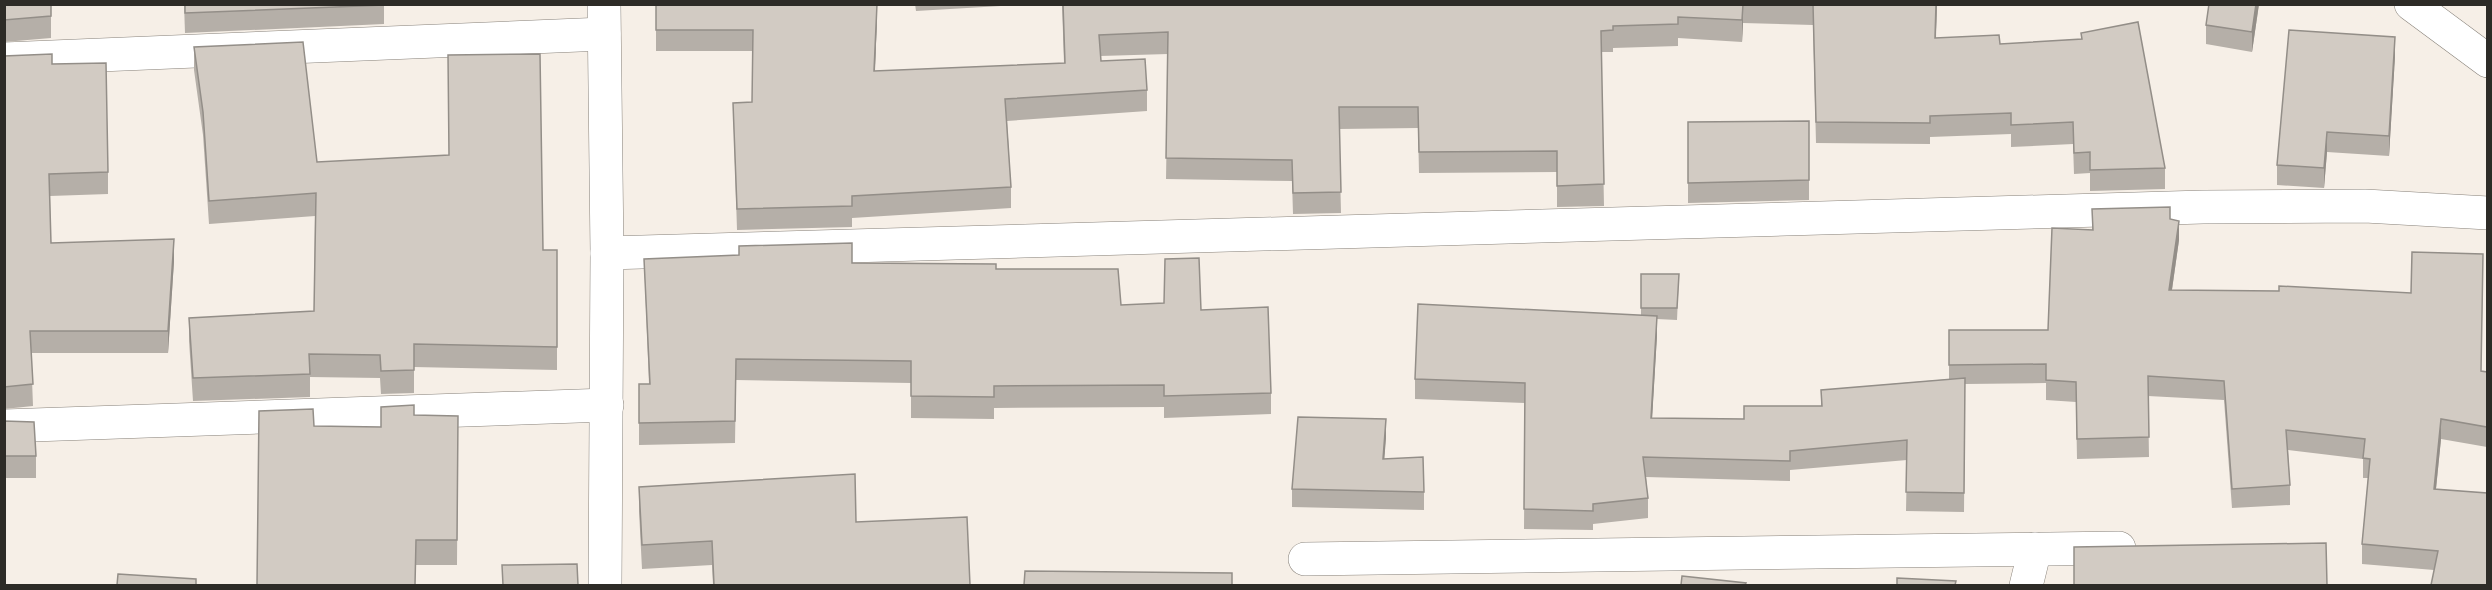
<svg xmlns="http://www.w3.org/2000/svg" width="2492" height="590" viewBox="0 0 2492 590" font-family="Quicksand,sans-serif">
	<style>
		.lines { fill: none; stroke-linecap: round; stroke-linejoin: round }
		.minor-casing { stroke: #88827a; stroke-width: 34 }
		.minor { stroke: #fff; stroke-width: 33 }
		.wall { fill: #b5afa8 }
		.shaded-wall { fill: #938e88 }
		.building { fill: #d2cbc3; stroke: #938e88; stroke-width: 1.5 }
	</style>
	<rect width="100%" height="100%" fill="#f6efe7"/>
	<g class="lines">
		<g class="minor-casing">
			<g id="minor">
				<path d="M 604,4 L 607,253 L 605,586"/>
				<path d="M 2411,4 L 2488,61"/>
				<path d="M 4,59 L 604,34"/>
				<path d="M 607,253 L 2203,207 L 2365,206 L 2488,213"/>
				<path d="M 4,426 L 607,405"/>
				<path d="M 1305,559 L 2119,548"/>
				<path d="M 2026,586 L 2035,549"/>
			</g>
		</g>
		<use href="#minor" class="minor"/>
	</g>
	<g class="wall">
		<path d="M 4,4 L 51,4 L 51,38 L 4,42 Z"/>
		<path d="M 184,4 L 384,4 L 384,24 L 185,33 Z"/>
		<path d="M 656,4 L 877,18 L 875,71 L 1064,63 L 1062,4 L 1937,4 L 1936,38 L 2000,44 L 2081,39 L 2081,33 L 2165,168 L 2165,189 L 2090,191 L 2090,173 L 2074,174 L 2073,144 L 2011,147 L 2011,134 L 1930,137 L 1930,144 L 1816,143 L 1813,25 L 1743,23 L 1742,42 L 1678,38 L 1678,46 L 1613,48 L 1613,52 L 1601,52 L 1604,206 L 1557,207 L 1557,172 L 1419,173 L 1418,128 L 1339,129 L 1341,213 L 1293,214 L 1292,181 L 1166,179 L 1168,54 L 1100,56 L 1101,61 L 1147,90 L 1147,111 L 1007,121 L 1011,187 L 1011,208 L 852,218 L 852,227 L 737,230 L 733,103 L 752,102 L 753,51 L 656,51 Z"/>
		<path d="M 915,4 L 1033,4 L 916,11 Z"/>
		<path d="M 2209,4 L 2259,4 L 2252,52 L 2206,44 L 2206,25 Z"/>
		<path d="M 194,47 L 317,162 L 543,250 L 557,250 L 557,370 L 414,367 L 414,393 L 381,394 L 380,378 L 310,377 L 310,397 L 193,401 L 189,341 L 189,318 L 314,311 L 315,216 L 209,224 L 203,135 L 194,70 Z"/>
		<path d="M 4,56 L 52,64 L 108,172 L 108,194 L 50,196 L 51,243 L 174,261 L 168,353 L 31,353 L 33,406 L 4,409 Z"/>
		<path d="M 2395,56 L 2389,156 L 2327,152 L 2324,188 L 2277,185 L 2277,165 Z"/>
		<path d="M 1809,121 L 1809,200 L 1688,203 L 1688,122 Z"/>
		<path d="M 2092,209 L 2170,219 L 2179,240 L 2172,290 L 2411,293 L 2483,274 L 2481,371 L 2487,372 L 2487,447 L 2441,439 L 2436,489 L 2487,493 L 2434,570 L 2362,564 L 2362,544 L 2368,478 L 2363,478 L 2363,459 L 2288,450 L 2290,485 L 2290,505 L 2232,508 L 2224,400 L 2148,396 L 2149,457 L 2077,459 L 2076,402 L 2046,400 L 2046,383 L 1965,384 L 1964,512 L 1906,511 L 1907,460 L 1790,470 L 1790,481 L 1646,477 L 1648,498 L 1648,518 L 1593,524 L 1593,530 L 1524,529 L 1525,403 L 1415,399 L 1415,379 L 1641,315 L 1641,274 L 1679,274 L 1677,320 L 1657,319 L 1657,335 L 1652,418 L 1744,419 L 1821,406 L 1821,390 L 1949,379 L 1949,330 L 2048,330 L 2092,230 Z"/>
		<path d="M 644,259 L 852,263 L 996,269 L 1121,305 L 1201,310 L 1271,393 L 1271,414 L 1164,418 L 1164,407 L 994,408 L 994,419 L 911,418 L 911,383 L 736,380 L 735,443 L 639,445 L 639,384 L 649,384 Z"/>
		<path d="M 414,415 L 458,416 L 457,565 L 416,565 L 257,585 L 314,426 L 381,427 Z"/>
		<path d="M 4,421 L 36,456 L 36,478 L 4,478 Z"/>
		<path d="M 1386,437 L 1384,459 L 1424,492 L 1424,510 L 1292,507 L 1292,489 Z"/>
		<path d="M 639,487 L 856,522 L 970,585 L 713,585 L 712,565 L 642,569 L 639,511 Z"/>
	</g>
	<g class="shaded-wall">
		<path d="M 877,4 L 877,18 L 874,93 L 874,71 Z"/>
		<path d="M 1743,4 L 1743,23 L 1742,42 L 1742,20 Z"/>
		<path d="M 1936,4 L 1937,4 L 1935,59 L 1935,38 Z"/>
		<path d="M 2256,4 L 2259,4 L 2252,52 L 2252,32 Z"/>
		<path d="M 2395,37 L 2395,56 L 2389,156 L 2389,136 Z"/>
		<path d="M 2327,132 L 2327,152 L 2324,188 L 2324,168 Z"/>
		<path d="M 2179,221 L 2179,240 L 2169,310 L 2169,290 Z"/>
		<path d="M 174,239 L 174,261 L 168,353 L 168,331 Z"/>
		<path d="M 1657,316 L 1657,335 L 1651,437 L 1651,418 Z"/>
		<path d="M 1386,419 L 1386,437 L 1383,477 L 1383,459 Z"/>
		<path d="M 2441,419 L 2441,439 L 2434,508 L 2434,489 Z"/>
	</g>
	<g class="building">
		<path d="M 4,4 L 51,4 L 51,16 L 4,20 Z"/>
		<path d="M 185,4 L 384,4 L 384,5 L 185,13 Z"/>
		<path d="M 656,4 L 877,4 L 874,71 L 1065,63 L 1063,4 L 1743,4 L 1742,20 L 1678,17 L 1678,24 L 1613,26 L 1613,30 L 1601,31 L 1604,184 L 1557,186 L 1557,151 L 1419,152 L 1418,107 L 1339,107 L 1341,192 L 1293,193 L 1292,160 L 1166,158 L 1168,32 L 1099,35 L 1101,61 L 1145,59 L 1147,90 L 1005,99 L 1011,187 L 852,196 L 852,206 L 737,209 L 733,103 L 752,102 L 753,30 L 656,30 Z"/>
		<path d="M 1813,4 L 1936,4 L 1935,38 L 1999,35 L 2000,44 L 2082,39 L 2081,33 L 2138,22 L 2165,168 L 2090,170 L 2090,152 L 2074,153 L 2073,122 L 2011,125 L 2011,113 L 1930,116 L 1930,123 L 1816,122 Z"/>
		<path d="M 2209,4 L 2256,4 L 2252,32 L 2206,25 Z"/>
		<path d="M 2289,30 L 2395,37 L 2389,136 L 2327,132 L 2324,168 L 2277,165 Z"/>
		<path d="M 303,42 L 317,162 L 449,155 L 448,55 L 540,54 L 543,250 L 557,250 L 557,347 L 414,344 L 414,370 L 381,371 L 380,355 L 309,354 L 310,374 L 193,378 L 189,318 L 314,311 L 316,193 L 209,201 L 203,112 L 194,47 Z"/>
		<path d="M 52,54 L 52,64 L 106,63 L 108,172 L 49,174 L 51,243 L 174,239 L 168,331 L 30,331 L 33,384 L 4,387 L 4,56 Z"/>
		<path d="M 1809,121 L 1809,180 L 1688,183 L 1688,122 Z"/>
		<path d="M 2170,207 L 2170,219 L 2179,221 L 2169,290 L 2279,291 L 2279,286 L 2411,293 L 2412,252 L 2483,254 L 2481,371 L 2487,372 L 2487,427 L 2441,419 L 2434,489 L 2487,493 L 2487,585 L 2431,585 L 2438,551 L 2362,544 L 2370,459 L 2363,458 L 2365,439 L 2286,430 L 2290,485 L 2232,489 L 2224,381 L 2148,376 L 2149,437 L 2077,439 L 2076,382 L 2046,380 L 2046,364 L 1949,365 L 1949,330 L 2048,330 L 2052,228 L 2093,230 L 2092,209 Z"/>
		<path d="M 852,243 L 852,263 L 996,264 L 996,269 L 1118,269 L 1121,305 L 1164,303 L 1165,259 L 1199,258 L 1201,310 L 1268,307 L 1271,393 L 1164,396 L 1164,385 L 994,386 L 994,397 L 911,396 L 911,361 L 736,359 L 735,421 L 639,423 L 639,384 L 650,384 L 644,259 L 739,255 L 739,246 Z"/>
		<path d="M 1641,274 L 1679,274 L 1677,308 L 1641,308 Z"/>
		<path d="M 1418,304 L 1657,316 L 1651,418 L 1744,419 L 1744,406 L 1822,406 L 1821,390 L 1965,378 L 1964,493 L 1906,492 L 1907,440 L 1790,451 L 1790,461 L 1643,457 L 1648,498 L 1593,504 L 1593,511 L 1524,509 L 1525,383 L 1415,379 Z"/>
		<path d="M 414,405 L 414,415 L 458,416 L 457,540 L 416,540 L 415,585 L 257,585 L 259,411 L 313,409 L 314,426 L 381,427 L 381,407 Z"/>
		<path d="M 1298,417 L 1386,419 L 1383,459 L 1423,457 L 1424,492 L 1292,489 Z"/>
		<path d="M 4,421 L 34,422 L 36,456 L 4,456 Z"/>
		<path d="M 855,474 L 856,522 L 967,517 L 970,585 L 714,585 L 712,541 L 642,545 L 639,487 Z"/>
		<path d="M 2326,543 L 2327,585 L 2074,585 L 2074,547 Z"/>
		<path d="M 577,564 L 578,585 L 503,585 L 502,565 Z"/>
		<path d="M 1025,571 L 1232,573 L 1232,585 L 1024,585 Z"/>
		<path d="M 118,574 L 196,579 L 196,585 L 117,585 Z"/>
		<path d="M 1682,576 L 1746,583 L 1745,585 L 1681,585 Z"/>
		<path d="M 1897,578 L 1956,581 L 1955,585 L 1897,585 Z"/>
	</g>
	<rect width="2492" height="590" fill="none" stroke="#2d2b27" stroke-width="12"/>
</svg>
